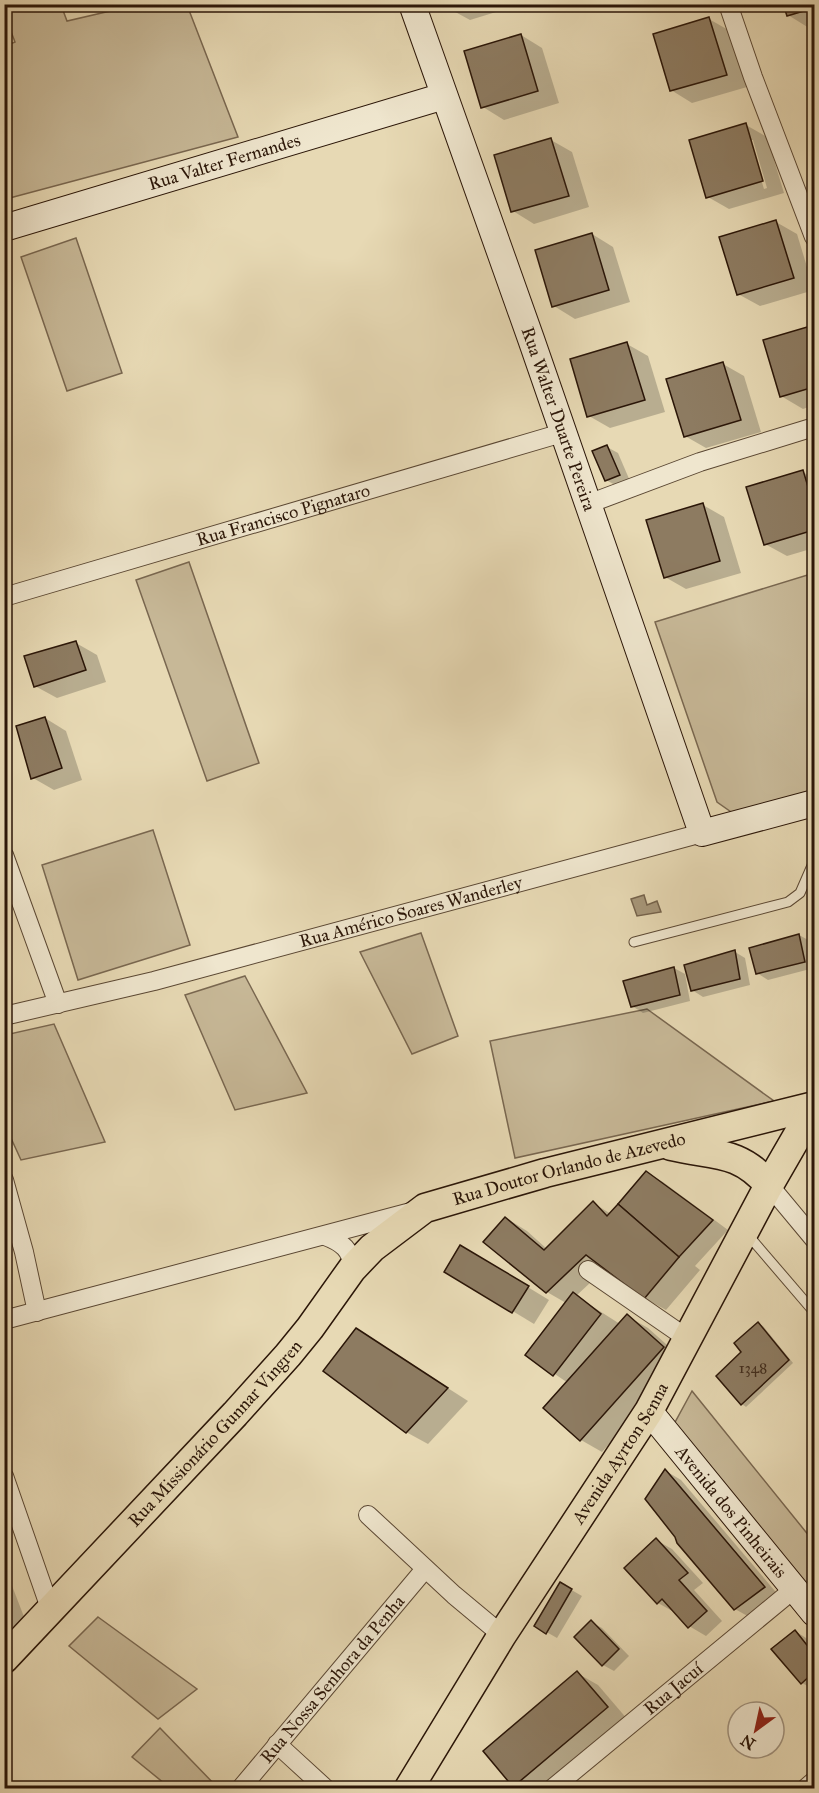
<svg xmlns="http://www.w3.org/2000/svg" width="819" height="1793" viewBox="0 0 819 1793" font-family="'IM FELL Great Primer',serif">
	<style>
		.green { fill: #c7b897; stroke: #796750; stroke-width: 1.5 }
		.water { fill: #a7977a; stroke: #75634c; stroke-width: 1.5 }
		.shadow { fill: #0003; fill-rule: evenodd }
		.building { fill: #8d7b61; stroke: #2b1608; stroke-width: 1.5 }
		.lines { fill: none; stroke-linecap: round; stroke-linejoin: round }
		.service-casing { stroke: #5a4733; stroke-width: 11 }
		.minor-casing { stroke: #5a4733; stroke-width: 20 }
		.secondary-casing { stroke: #2b1608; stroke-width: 28 }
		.primary-casing { stroke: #2b1608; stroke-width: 31 }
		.service { stroke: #efe6ce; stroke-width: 9 }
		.minor { stroke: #efe6ce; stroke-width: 18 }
		.secondary { stroke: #efe6ce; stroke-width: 26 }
		.primary { stroke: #e7d9b4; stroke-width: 28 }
		.labels { text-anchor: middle; stroke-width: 4.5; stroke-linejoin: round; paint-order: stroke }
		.number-label { font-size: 15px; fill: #442f1e }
		.street-label { font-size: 18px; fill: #2b1608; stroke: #efe6ce }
	</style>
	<rect width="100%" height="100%" fill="#e7d9b4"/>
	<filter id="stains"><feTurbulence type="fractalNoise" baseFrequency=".00333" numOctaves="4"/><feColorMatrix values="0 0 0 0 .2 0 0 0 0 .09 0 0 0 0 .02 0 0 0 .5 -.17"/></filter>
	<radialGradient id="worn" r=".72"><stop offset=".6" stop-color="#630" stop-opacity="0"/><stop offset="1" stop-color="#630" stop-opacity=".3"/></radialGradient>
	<g class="green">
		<path d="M 5,4 L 61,5 L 67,21 L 136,5 L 187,5 L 238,137 L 6,199 L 5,46 L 15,42 L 5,16 Z"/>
		<path d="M 76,238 L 122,373 L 67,391 L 21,257 Z"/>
		<path d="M 189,562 L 259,763 L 207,781 L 136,580 Z"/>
		<path d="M 814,573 L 814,790 L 734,814 L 717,802 L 655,622 Z"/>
		<path d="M 153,830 L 190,945 L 78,980 L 42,865 Z"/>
		<path d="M 421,933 L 458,1036 L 412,1054 L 360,952 Z"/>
		<path d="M 245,976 L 307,1093 L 235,1110 L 185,995 Z"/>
		<path d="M 647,1009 L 774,1101 L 515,1158 L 490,1041 Z"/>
		<path d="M 54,1024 L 105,1142 L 21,1160 L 5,1125 L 5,1035 Z"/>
		<path d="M 692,1391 L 814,1542 L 814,1597 L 673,1426 Z"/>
		<path d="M 98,1617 L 197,1689 L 158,1719 L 69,1646 Z"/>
		<path d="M 160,1728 L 218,1788 L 170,1788 L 132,1757 Z"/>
	</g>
	<path class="water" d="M 644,895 L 647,905 L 657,901 L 661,912 L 637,916 L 631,899 Z"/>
	<g class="shadow">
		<path d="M 448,4 L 522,4 L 470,20 L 448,8 Z"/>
		<path d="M 785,4 L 814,4 L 814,26 L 809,28 L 788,15 Z"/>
		<path d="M 709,19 L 730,31 L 747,87 L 692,103 L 671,90 Z"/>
		<path d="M 521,35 L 542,48 L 559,103 L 504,120 L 483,107 Z"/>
		<path d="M 746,125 L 767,137 L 784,193 L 729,209 L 708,197 ZM 749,140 L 753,140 L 767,188 L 764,189 Z"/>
		<path d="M 551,140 L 572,152 L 589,207 L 534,224 L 513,211 Z"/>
		<path d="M 776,222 L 797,234 L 814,290 L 760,306 L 738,294 Z"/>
		<path d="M 592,234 L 613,247 L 630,302 L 575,319 L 554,306 Z"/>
		<path d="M 814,326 L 814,405 L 803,409 L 781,396 L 765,341 Z"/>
		<path d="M 627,344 L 648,356 L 665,412 L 610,428 L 589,416 Z"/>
		<path d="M 723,364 L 744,376 L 761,432 L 706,448 L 685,436 Z"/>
		<path d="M 607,447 L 618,453 L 630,481 L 617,486 L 606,480 Z"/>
		<path d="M 803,472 L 814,479 L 814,548 L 787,556 L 765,544 Z"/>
		<path d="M 703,505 L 724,517 L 741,573 L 686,589 L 665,577 Z"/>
		<path d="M 76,643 L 97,655 L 106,682 L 57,698 L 35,686 Z"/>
		<path d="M 45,718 L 66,731 L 82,780 L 54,790 L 33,778 Z"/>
		<path d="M 799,935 L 810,941 L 814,968 L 768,980 L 757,973 Z"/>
		<path d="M 735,952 L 745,958 L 750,985 L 703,997 L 692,990 Z"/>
		<path d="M 674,968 L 685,974 L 690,1001 L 643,1013 L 632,1006 Z"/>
		<path d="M 647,1173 L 663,1182 L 728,1230 L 695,1266 L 700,1270 L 666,1310 L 644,1298 L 606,1268 L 576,1296 L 620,1324 L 627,1316 L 648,1328 L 684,1360 L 602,1452 L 581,1440 L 568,1383 L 527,1355 L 566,1303 L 547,1292 L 506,1218 L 527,1231 L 547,1249 L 593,1203 L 611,1214 Z"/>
		<path d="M 482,1259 L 549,1300 L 534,1324 L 446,1271 Z"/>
		<path d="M 759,1324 L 763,1326 L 793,1363 L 746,1407 L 742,1404 L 743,1353 Z"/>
		<path d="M 357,1330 L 468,1401 L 428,1444 L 406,1432 Z"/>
		<path d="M 666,1471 L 681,1480 L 780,1597 L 751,1618 L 735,1609 Z"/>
		<path d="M 656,1540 L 672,1549 L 703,1583 L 694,1590 L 722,1621 L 706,1636 L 689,1626 L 674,1612 L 658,1603 Z"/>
		<path d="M 4,1565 L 26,1622 L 4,1630 Z"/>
		<path d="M 561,1584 L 582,1596 L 557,1638 L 536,1626 Z"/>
		<path d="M 591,1622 L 602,1628 L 629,1656 L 614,1671 L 603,1665 Z"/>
		<path d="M 795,1631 L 806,1638 L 814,1648 L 814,1688 L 813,1689 L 802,1683 Z"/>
		<path d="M 577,1673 L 598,1685 L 628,1720 L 546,1788 L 519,1788 L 514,1786 Z"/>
	</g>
	<g class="building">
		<path d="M 783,4 L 814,4 L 814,8 L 787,16 Z"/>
		<path d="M 709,17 L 727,75 L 670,91 L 653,34 Z"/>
		<path d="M 521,34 L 538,91 L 481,108 L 464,51 Z"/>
		<path d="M 746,123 L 763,181 L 706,198 L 689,140 Z"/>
		<path d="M 551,138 L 569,196 L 511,212 L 494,155 Z"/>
		<path d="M 776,220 L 794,278 L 737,295 L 719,237 Z"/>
		<path d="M 592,233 L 609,290 L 552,307 L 535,250 Z"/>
		<path d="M 814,325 L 814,387 L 780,397 L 763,340 Z"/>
		<path d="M 627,342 L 645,400 L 587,417 L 570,359 Z"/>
		<path d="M 723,362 L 741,420 L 684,437 L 666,379 Z"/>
		<path d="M 607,445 L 620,475 L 605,481 L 592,451 Z"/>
		<path d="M 803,470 L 814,507 L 814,530 L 764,545 L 746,487 Z"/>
		<path d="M 703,503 L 720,561 L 664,578 L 646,520 Z"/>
		<path d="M 76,641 L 86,670 L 34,687 L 24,656 Z"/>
		<path d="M 45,717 L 62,768 L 31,779 L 16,726 Z"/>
		<path d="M 799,934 L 805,962 L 756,974 L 749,948 Z"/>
		<path d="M 735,950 L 740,979 L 691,991 L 684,965 Z"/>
		<path d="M 674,967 L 680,995 L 631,1007 L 623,981 Z"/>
		<path d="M 646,1171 L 713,1220 L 679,1257 L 618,1204 Z"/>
		<path d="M 593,1201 L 607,1216 L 618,1204 L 679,1257 L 644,1299 L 586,1255 L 546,1293 L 483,1242 L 505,1217 L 544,1250 Z"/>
		<path d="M 460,1245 L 529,1286 L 512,1313 L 444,1272 Z"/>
		<path d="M 573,1292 L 601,1314 L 553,1376 L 525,1355 Z"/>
		<path d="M 627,1314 L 664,1347 L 580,1441 L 543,1408 Z"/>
		<path d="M 758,1322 L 789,1360 L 741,1405 L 716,1376 L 741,1352 L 734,1343 Z"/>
		<path d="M 356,1328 L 448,1388 L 406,1433 L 323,1371 Z"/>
		<path d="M 665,1469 L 765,1587 L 734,1610 L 677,1543 L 675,1537 L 645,1499 Z"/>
		<path d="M 656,1538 L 688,1573 L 679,1580 L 707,1611 L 688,1628 L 662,1599 L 657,1604 L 624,1568 Z"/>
		<path d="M 560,1582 L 572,1589 L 546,1634 L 534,1626 Z"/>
		<path d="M 591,1620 L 619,1649 L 602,1666 L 574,1637 Z"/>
		<path d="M 795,1630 L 814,1654 L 814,1672 L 801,1684 L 771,1649 Z"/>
		<path d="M 577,1671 L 608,1707 L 513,1787 L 483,1751 Z"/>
	</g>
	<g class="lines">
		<g class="service-casing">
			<g id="service">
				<path d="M 634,942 L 788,902 L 800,893 L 814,861"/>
				<path d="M 748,1235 L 814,1312"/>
			</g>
		</g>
		<g class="minor-casing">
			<g id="minor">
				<path d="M 728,4 L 753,77 L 814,237"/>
				<path d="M 588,504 L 700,462 L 814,427"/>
				<path id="s1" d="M 4,597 L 562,433"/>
				<path d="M 4,855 L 58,1004"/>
				<path id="s2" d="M 4,1016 L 154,981 L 702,833"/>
				<path d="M 4,1180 L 24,1252 L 37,1312"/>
				<path d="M 769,1185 L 814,1239"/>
				<path d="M 325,1236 C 341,1242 353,1250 352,1269"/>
				<path d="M 588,1270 L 688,1339"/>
				<path d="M 4,1320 L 411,1212"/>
				<path d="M 4,1476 L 51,1611"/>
				<path d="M 368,1515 L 454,1595 L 502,1635"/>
				<path d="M 277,1744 L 325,1788"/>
				<path id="s3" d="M 241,1788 L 425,1569"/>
				<path id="s4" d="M 553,1788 L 794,1589"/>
				<path d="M 806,1788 L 814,1781"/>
			</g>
		</g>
		<g class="secondary-casing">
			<g id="secondary">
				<path id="s5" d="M 412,4 L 531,339 L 702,833 L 814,803"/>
				<path id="s6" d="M 4,228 L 444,96"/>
				<path id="s7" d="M 649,1411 L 814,1613"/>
			</g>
		</g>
		<g class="primary-casing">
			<g id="primary">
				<path d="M 671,1146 C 713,1156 738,1149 769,1185"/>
				<path id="s8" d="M 4,1659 L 235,1414 L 288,1355 L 310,1328 L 352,1269 L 372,1248 L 425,1208 L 545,1173 L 814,1106"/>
				<path id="s9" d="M 409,1788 L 502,1635 L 649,1411 L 769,1185 L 814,1107"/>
			</g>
		</g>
		<use href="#service" class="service"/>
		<use href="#minor" class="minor"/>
		<use href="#secondary" class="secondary"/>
		<use href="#primary" class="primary"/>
	</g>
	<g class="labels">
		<g class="number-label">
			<text x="753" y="1373">1348</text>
		</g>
		<g class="street-label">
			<text dy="6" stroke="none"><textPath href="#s6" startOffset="230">Rua Valter Fernandes</textPath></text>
			<text dy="6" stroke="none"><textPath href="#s5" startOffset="440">Rua Walter Duarte Pereira</textPath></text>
			<text dy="6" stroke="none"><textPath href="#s1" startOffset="291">Rua Francisco Pignataro</textPath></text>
			<text dy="6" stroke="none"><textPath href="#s2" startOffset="420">Rua Américo Soares Wanderley</textPath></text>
			<text dy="6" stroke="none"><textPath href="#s8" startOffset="768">Rua Doutor Orlando de Azevedo</textPath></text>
			<text dy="6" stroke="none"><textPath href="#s8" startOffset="309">Rua Missionário Gunnar Vingren</textPath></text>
			<text dy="6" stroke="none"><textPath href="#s9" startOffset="396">Avenida Ayrton Senna</textPath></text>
			<text dy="6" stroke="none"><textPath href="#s7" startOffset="130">Avenida dos Pinheirais</textPath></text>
			<text dy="6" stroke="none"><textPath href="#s3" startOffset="142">Rua Nossa Senhora da Penha</textPath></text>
			<text dy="6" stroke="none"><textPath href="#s4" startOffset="156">Rua Jacuí</textPath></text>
		</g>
	</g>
	<rect width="819" height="1793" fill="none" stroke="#e7d9b4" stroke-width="24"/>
	<rect x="6" y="6" width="807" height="1781" fill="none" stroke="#2b1608" stroke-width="3"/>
	<rect x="12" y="12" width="795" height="1769" fill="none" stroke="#2b1608" stroke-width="1.5"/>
	<g transform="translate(756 1730) rotate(213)"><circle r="28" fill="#efe6ce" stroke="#a1937f" stroke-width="1.5"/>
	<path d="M0-4.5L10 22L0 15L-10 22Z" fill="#8f2418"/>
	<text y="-9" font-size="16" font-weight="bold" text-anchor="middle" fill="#2b1608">N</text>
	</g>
	<rect width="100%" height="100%" filter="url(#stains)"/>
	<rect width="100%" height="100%" fill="url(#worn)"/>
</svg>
